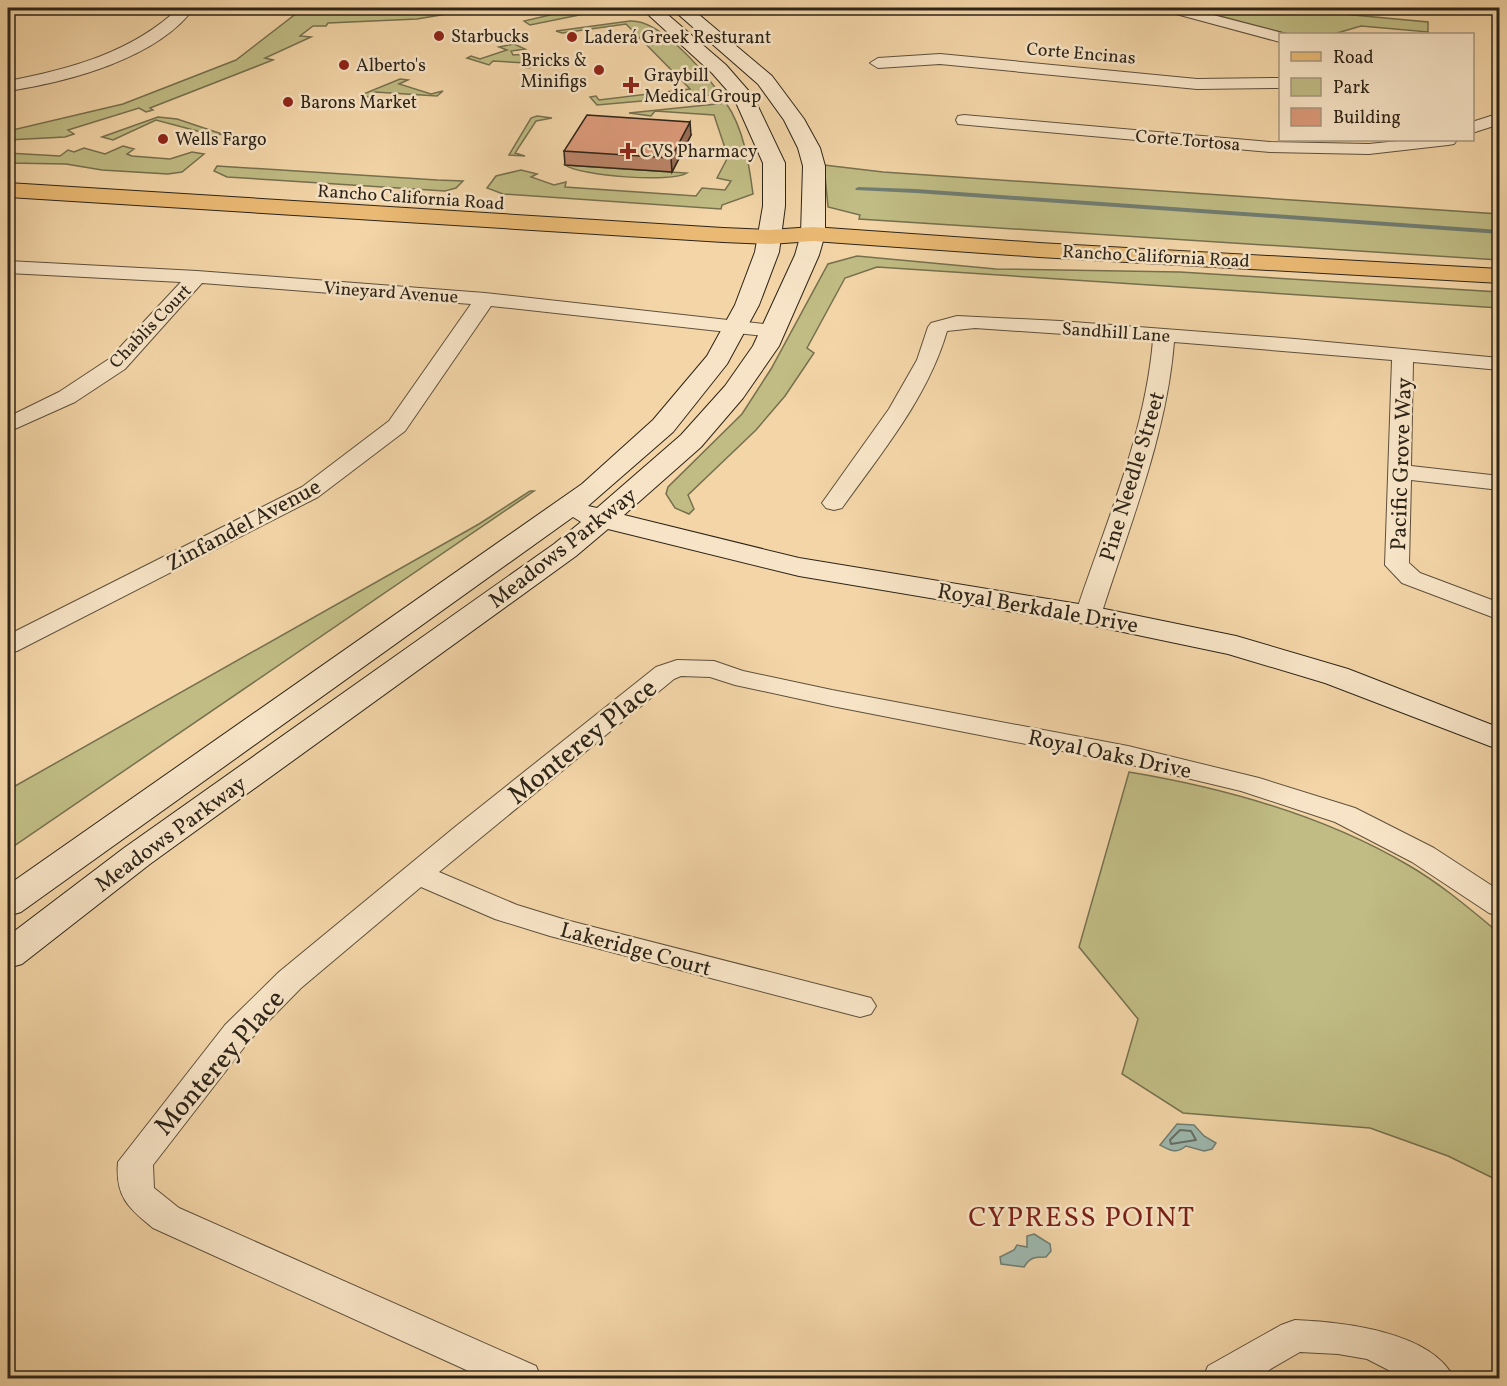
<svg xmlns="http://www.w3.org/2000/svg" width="1507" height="1386" viewBox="0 0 1507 1386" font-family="Vollkorn,serif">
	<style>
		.green { fill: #c0bc84; stroke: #76704e; stroke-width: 1.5 }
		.water { fill: #9db8ae; stroke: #707d72; stroke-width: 1.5 }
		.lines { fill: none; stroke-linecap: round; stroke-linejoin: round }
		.shore { stroke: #656e63; stroke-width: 2 }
		.stream { fill: #707d72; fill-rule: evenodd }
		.street-casing { stroke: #5e503c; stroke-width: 2 }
		.secondary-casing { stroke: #2d2418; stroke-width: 2 }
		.primary-casing { stroke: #2d2418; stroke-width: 2 }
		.street { fill: #f7e4c6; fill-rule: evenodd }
		.secondary { fill: #f7e4c6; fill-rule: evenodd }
		.primary { fill: #eaba74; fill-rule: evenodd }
		.wall { fill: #bc8468; stroke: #2d2418; stroke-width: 1.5 }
		.shaded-wall { fill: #996b55; stroke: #2d2418; stroke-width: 1.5 }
		.building { fill: #db9979; stroke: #2d2418; stroke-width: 1.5 }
		.poi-dot { fill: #8f2418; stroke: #f7e4c6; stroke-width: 2 }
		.labels { text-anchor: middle; stroke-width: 5; stroke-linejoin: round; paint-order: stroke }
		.far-poi-label { font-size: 18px; fill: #2d2418; stroke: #f7e4c6; text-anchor: start }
		.far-street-label { font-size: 18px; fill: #2d2418; stroke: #f7e4c6 }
		.street-label { font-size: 22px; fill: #2d2418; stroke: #f7e4c6 }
		.near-street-label { font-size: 27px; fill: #2d2418; stroke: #f7e4c6 }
		.near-neighbourhood-label { font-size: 28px; letter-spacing: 1.5px; fill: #7a1f14; stroke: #f7e4c6 }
	</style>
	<rect width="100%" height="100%" fill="#f3d5a7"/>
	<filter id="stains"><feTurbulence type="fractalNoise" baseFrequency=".00333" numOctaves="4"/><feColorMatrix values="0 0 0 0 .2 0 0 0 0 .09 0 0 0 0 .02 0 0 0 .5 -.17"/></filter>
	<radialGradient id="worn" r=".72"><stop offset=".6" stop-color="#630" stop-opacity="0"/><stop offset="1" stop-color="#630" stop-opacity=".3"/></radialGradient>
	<g class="green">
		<path d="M 369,8 L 483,8 L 417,19 L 328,23 L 326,26 L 313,26 L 300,36 L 311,37 L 265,58 L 273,60 L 150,108 L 153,110 L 146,112 L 139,108 L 68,130 L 74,134 L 65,137 L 8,140 L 8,131 L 123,104 L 236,60 L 297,13 Z"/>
		<path d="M 580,8 L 614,8 L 530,25 L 524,21 Z"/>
		<path d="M 1189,8 L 1278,8 L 1428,22 L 1428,32 L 1361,26 L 1334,34 L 1288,34 Z"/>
		<path d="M 630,21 C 659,19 701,68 717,90 L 710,95 L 597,105 L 590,97 L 596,96 L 599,100 L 690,89 L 626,24 L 562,33 L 556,31 Z"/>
		<path d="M 514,44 L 525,49 L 511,51 L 513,55 L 530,54 L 538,66 L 536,67 L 526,68 L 527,63 L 493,61 L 489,65 L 467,58 L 471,56 L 480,59 L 507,50 L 499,47 Z"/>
		<path d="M 400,79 L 408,80 L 399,84 L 431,94 L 443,91 L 437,96 L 375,92 L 369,97 L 361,95 Z"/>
		<path d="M 726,103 C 744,129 749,164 753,194 L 722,205 L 721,209 L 503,194 L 487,188 L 496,176 L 521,170 L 537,174 L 531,177 L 554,185 L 566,182 L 565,187 L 696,196 L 702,188 L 725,190 L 731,181 L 717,178 L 728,157 L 714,115 L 655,111 L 651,116 L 629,113 Z"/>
		<path d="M 537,116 L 552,118 L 536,121 L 515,153 L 525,156 L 509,155 L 531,118 Z"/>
		<path d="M 158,117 L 177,119 L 222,134 L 216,136 L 156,120 L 113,140 L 102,137 Z"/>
		<path d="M 123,146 L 134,149 L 127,154 L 132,156 L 170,159 L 192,152 L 204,154 L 182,172 L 168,174 L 102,170 L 66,164 L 8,163 L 8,153 L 60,156 L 68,150 L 74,152 L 84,148 L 105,154 Z"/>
		<path d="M 565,165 L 687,173 C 672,183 580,176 565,165 Z"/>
		<path d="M 824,165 L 883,172 L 1499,214 L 1499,260 L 859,219 L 860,215 L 828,207 Z"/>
		<path d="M 217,166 L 437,180 L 463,181 L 456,188 L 445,191 L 227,177 L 214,171 Z"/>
		<path d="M 857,256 L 996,269 L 1180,272 L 1499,292 L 1499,308 L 877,267 L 845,278 L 807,348 L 814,353 L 785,396 L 756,430 L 688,495 L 694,509 L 689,514 L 675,508 L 666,494 L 668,487 L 742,414 L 771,369 L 828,264 Z"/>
		<path d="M 530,491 L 534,491 L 8,850 L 8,790 L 479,524 Z"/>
		<path d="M 1129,772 C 1225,788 1323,815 1408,865 C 1441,884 1470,909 1499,933 L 1499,1181 L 1448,1156 L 1370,1128 L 1183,1113 L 1122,1074 L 1138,1019 L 1079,947 Z"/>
	</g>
	<g class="water">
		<path d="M 1177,1124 L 1194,1125 L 1204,1136 L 1216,1143 L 1212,1149 L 1204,1151 L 1186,1146 C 1176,1154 1171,1151 1160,1145 Z"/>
		<path d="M 1034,1234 L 1050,1244 L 1051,1251 L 1046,1257 C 1035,1257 1030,1257 1024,1267 L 1001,1264 L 1000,1257 L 1014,1250 L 1017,1245 L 1027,1247 L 1027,1236 Z"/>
	</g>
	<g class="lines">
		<path class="shore" d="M 1180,1130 L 1191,1131 L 1196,1140 L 1171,1144 L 1170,1140 Z"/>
		<path class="stream" d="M 858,187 L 916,189 L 1500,230 L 1500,234 L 916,193 L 856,190 L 855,189 Z"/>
		<g class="street-casing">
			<g id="street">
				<path d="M 179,8 L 194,8 C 157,59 67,82 8,91 L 8,81 C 70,69 131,53 179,8 Z"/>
				<path d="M 1163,8 L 1186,8 L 1286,34 L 1280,34 L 1280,42 L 1165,11 Z"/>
				<path d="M 940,54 L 1197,79 L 1280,78 L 1280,88 L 1197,89 L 940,64 L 878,68 L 870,63 L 878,58 Z"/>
				<path d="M 1500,113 L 1500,124 L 1472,133 L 1472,122 Z"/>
				<path d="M 964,115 L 1270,142 L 1369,144 L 1407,140 L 1457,140 L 1454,144 L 1448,145 L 1369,154 L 1270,152 L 958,124 L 956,120 L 958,116 Z"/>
				<path d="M 8,261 L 197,271 L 485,293 L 773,325 L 780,327 L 783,331 L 780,335 L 773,337 L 491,306 L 405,431 L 318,497 L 17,651 L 8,653 L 8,635 L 302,487 L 389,421 L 471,304 L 202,283 L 125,369 L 75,402 L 8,432 L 8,417 L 59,392 L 109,359 L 181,282 L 8,273 Z"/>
				<path d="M 957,316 L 1060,321 L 1295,339 L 1500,358 L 1500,370 L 1413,362 L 1411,466 L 1500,476 L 1500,490 L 1411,480 L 1409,563 L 1420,573 L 1500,603 L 1500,620 L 1402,583 L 1385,565 L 1392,360 L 1174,342 C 1167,434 1129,527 1101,615 L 1097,620 L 1088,623 L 1079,620 L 1075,615 C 1105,525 1145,435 1153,340 L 975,328 L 947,331 C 928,397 882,452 842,508 L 834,510 L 826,508 L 822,503 L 889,409 L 917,360 L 928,327 L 931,323 Z"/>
				<path d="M 677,660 L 714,661 L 743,671 L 832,690 L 1128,746 L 1259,778 L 1355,808 L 1434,848 L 1500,891 L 1500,916 L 1489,913 L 1412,862 L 1335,822 L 1241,791 L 1128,764 L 832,706 L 735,685 L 710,677 L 681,676 L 674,679 L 439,872 L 517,905 L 566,920 L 871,998 L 876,1006 L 871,1014 L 860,1017 L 550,936 L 495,919 L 421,887 L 301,988 L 249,1041 L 153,1165 L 154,1188 L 179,1208 L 536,1366 L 541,1378 L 484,1378 L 153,1228 C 128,1208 115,1196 118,1162 L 225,1025 L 279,972 L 455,827 L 656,667 Z"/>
				<path d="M 1295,1320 C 1341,1322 1431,1331 1454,1378 L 1404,1378 L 1367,1359 L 1338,1354 L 1300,1352 L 1255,1378 L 1203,1378 L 1208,1366 L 1281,1325 Z"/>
			</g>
		</g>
		<g class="secondary-casing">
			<path id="secondary" d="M 641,8 L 660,8 L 726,65 L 753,96 L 785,163 L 785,206 L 779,252 L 759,305 L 727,364 L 673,432 L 588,506 L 597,508 L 681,435 L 725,386 L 753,346 L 795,255 L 801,234 L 803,166 L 798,148 L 784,120 L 758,84 L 671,8 L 691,8 L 772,76 L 804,119 L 820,148 L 825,166 L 825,234 L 819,255 L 779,346 L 743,398 L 701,447 L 624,515 L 799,558 L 1085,605 L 1236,636 L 1348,669 L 1500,728 L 1500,750 L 1325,683 L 1228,654 L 1085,624 L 799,576 L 608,529 L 576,556 L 150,864 L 22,964 L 8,968 L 8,936 L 124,848 L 554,544 L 581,522 L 573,517 L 21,912 L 8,916 L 8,885 L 582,484 L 653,420 L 707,356 L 735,305 L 755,252 L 763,206 L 763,163 L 734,98 L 712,73 Z"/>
		</g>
		<g class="primary-casing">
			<path id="primary" d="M 8,183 L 723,228 L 770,230 L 813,227 L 1039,243 L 1500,269 L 1500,283 L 1039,257 L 813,241 L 770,244 L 723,242 L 8,197 Z"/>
		</g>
		<use href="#street" class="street"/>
		<use href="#secondary" class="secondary"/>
		<use href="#primary" class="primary"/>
	</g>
	<path class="wall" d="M 691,135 L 672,172 L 565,165 L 564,151 Z"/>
	<path class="shaded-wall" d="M 690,122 L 691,135 L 672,172 L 671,158 Z"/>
	<path class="building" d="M 587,115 L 690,122 L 671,158 L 564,151 Z"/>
	<g class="poi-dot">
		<circle cx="439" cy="36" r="6"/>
		<circle cx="572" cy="37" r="6"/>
		<circle cx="344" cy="65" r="6"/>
		<circle cx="599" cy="70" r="6"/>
		<path d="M628 76h6v6h6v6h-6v6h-6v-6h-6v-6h6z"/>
		<circle cx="288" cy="102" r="6"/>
		<circle cx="163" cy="139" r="6"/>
		<path d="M625 142h6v6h6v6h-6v6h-6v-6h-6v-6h6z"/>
	</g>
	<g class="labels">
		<g class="far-poi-label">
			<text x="451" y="42">Starbucks</text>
			<text x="584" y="43">Laderá Greek Resturant</text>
			<text x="587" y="66" text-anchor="end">Bricks &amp;<tspan x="587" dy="21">Minifigs</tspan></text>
			<text x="356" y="71">Alberto's</text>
			<text x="644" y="81">Graybill<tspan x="644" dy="21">Medical Group</tspan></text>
			<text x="300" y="108">Barons Market</text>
			<text x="175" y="145">Wells Fargo</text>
			<text x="640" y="157">CVS Pharmacy</text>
		</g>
		<g class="far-street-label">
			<text transform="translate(1081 53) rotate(5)" y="6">Corte Encinas</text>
			<text transform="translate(1188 140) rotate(5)" y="6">Corte Tortosa</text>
			<text transform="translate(411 197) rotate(4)" y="6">Rancho California Road</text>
			<text transform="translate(1156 256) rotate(3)" y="6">Rancho California Road</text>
			<text transform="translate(391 292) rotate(4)" y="6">Vineyard Avenue</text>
			<text transform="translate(150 326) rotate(-46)" y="6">Chablis Court</text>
			<text transform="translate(1116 332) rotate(4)" y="6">Sandhill Lane</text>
		</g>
		<g class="street-label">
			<text transform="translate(1400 464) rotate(-88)" y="8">Pacific Grove Way</text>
			<text transform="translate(1131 476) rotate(-73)" y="8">Pine Needle Street</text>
			<text transform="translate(243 524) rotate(-28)" y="8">Zinfandel Avenue</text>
			<text transform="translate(562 547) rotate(-38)" y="8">Meadows Parkway</text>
			<text transform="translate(1038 607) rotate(10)" y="8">Royal Berkdale Drive</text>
			<text transform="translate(1110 753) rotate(12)" y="8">Royal Oaks Drive</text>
			<text transform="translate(170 833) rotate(-36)" y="8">Meadows Parkway</text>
			<text transform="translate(636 948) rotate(15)" y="8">Lakeridge Court</text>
		</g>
		<g class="near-street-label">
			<text transform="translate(582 741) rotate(-39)" y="9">Monterey Place</text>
			<text transform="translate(219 1062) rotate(-49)" y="9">Monterey Place</text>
		</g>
		<g class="near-neighbourhood-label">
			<text x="1082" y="1226">CYPRESS POINT</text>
		</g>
	</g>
	<rect width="1507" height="1386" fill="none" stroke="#f3d5a7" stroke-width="30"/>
	<rect x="9" y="9" width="1489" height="1368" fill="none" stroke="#2d2418" stroke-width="3"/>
	<rect x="15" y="15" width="1477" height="1356" fill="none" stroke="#2d2418" stroke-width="1.5"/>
	<rect x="1279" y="33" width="195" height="108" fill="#f7e4c6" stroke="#a69780" stroke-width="1.5"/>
	<rect x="1291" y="52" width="30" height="9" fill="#eaba74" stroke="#a69780" stroke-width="1.5"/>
	<text x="1333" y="63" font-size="18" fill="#2d2418">Road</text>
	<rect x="1291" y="78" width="30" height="18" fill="#c0bc84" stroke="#a69780" stroke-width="1.5"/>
	<text x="1333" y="93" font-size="18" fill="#2d2418">Park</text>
	<rect x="1291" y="108" width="30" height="18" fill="#db9979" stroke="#a69780" stroke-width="1.5"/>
	<text x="1333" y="123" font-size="18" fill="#2d2418">Building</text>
	<rect width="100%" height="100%" filter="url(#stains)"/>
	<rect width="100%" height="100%" fill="url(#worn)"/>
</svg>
